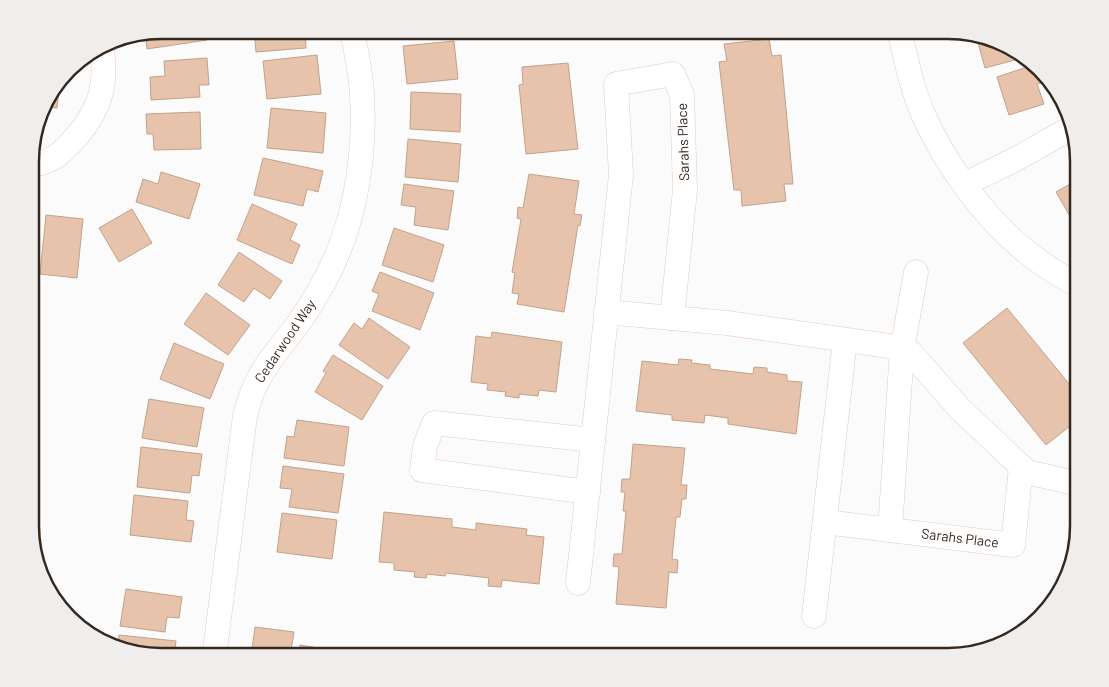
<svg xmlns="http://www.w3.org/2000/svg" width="1109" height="687" viewBox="0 0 1109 687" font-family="Barlow,sans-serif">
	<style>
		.building { fill: #e7c3ab; stroke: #c0a28c }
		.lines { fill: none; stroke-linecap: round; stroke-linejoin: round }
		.minor-casing { stroke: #eacab4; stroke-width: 25 }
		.minor { stroke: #fff; stroke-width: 24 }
		.labels { text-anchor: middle; stroke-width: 4.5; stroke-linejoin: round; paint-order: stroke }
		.street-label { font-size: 14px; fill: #34281f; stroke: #fff }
		.rim { fill: none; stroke: #34281f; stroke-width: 2.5 }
	</style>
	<rect width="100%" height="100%" fill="#fbfbfb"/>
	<g class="building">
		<path d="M 161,30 L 205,30 L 207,40 L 147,49 L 145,33 Z"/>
		<path d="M 254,30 L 305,30 L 306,48 L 256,52 Z"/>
		<path d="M 417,30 L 449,30 L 449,31 L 418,35 Z"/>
		<path d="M 769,39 L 772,56 L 781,55 L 793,184 L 784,184 L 786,201 L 742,206 L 741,190 L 734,190 L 719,62 L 727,61 L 724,44 Z"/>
		<path d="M 977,39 L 1021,52 L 1026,57 L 985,68 Z"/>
		<path d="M 454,41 L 458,79 L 407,84 L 403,46 Z"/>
		<path d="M 317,55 L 321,94 L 267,99 L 263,61 Z"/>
		<path d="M 207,58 L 209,85 L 199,85 L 200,97 L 151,100 L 150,77 L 165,76 L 164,61 Z"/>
		<path d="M 568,63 L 578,149 L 526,154 L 519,85 L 523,84 L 522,67 Z"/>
		<path d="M 1033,65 L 1048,81 L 1037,84 L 1044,104 L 1009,115 L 997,77 Z"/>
		<path d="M 60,81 L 57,108 L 42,107 L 44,103 Z"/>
		<path d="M 411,92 L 461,94 L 460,132 L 410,129 Z"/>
		<path d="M 271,108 L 326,113 L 323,153 L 267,148 Z"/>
		<path d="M 200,112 L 201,149 L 154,150 L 153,134 L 147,134 L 146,114 Z"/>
		<path d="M 408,139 L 461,144 L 458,182 L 405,177 Z"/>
		<path d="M 263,158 L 323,171 L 318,192 L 307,189 L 303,206 L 254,195 Z"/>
		<path d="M 161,172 L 200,184 L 189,219 L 136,202 L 143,179 L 158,184 Z"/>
		<path d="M 529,174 L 579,181 L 574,214 L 582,215 L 580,226 L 578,225 L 564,312 L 517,304 L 519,294 L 512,293 L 515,273 L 512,272 L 521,219 L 517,218 L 518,207 L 523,208 Z"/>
		<path d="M 1079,179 L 1079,232 L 1056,192 Z"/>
		<path d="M 404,184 L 454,191 L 448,230 L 414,225 L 416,207 L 401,205 Z"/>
		<path d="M 252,204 L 297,224 L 290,240 L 300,245 L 292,264 L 237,240 Z"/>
		<path d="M 132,209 L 152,243 L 119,262 L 99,228 Z"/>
		<path d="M 46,215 L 83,219 L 77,278 L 40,274 Z"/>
		<path d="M 394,228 L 444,245 L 433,282 L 382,265 Z"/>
		<path d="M 31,229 L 36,229 L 32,268 L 31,268 Z"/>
		<path d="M 239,252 L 282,281 L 270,299 L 254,288 L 244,302 L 218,285 Z"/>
		<path d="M 380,272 L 434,293 L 420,330 L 372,311 L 379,294 L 372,291 Z"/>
		<path d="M 206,293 L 250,325 L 228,355 L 184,324 Z"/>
		<path d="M 1007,308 L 1079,396 L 1079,419 L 1046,445 L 963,343 Z"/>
		<path d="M 369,318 L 410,347 L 388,379 L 339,345 L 354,323 L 362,329 Z"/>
		<path d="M 492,332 L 562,342 L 556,392 L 539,390 L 538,396 L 519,394 L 519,398 L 505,396 L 506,392 L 487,390 L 488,384 L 471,382 L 476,336 L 491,338 Z"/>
		<path d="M 174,343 L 224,364 L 210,399 L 160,379 Z"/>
		<path d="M 333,355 L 383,386 L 362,420 L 315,392 L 326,373 L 323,371 Z"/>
		<path d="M 679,359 L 692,360 L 691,363 L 710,365 L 710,369 L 753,374 L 754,367 L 767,368 L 767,372 L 787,375 L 787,381 L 802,382 L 796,434 L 728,424 L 728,418 L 705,415 L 704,423 L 672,420 L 672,415 L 636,411 L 642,361 L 678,365 Z"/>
		<path d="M 149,399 L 204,408 L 197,447 L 142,438 Z"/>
		<path d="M 297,420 L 349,427 L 344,466 L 284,458 L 287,436 L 294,437 Z"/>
		<path d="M 633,444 L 685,448 L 681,485 L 687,485 L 686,499 L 682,499 L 680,517 L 676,517 L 672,559 L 678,560 L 677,573 L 669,572 L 666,608 L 616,604 L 619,567 L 613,566 L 614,554 L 622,554 L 626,511 L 623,511 L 625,492 L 621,492 L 622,479 L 630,479 Z"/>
		<path d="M 141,447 L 202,454 L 199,476 L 192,475 L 190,493 L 137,487 Z"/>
		<path d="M 283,466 L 344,474 L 338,513 L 289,507 L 292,489 L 280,488 Z"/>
		<path d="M 134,495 L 188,501 L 186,520 L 194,521 L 191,542 L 130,535 Z"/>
		<path d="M 384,512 L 452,519 L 452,527 L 476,530 L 476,523 L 527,529 L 526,535 L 544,537 L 539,584 L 502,580 L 501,587 L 488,586 L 489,578 L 446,573 L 445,576 L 427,574 L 426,578 L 414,577 L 415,572 L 394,570 L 394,563 L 379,562 Z"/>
		<path d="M 282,513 L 337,520 L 332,559 L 277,552 Z"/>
		<path d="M 126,589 L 182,597 L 179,618 L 167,617 L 165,632 L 120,626 Z"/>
		<path d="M 255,627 L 294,632 L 290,657 L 251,657 Z"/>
		<path d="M 119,635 L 176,641 L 174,657 L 160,657 L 118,644 Z"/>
		<path d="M 300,645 L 337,651 L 336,657 L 299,657 Z"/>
		<path d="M 346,650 L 383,655 L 382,657 L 345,657 Z"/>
	</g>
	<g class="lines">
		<g class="minor-casing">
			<g id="minor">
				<path d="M 899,30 C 906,58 911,87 923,114 C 945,164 985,219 1028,253 C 1044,266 1061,276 1079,286"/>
				<path d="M 31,165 C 54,162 63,152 78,135 C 101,107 108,82 101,46"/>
				<path d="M 965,184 L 1016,159 L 1071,128"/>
				<path d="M 606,312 L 727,323 L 889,346 L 911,353 L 960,409 L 1027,472 L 1079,484"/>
				<path d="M 588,492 L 422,470 L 425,446 L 434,423 L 593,440"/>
				<path d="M 825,522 L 1013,545 L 1021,467"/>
				<path d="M 890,530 L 902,350 L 916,272"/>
				<path d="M 578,583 L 621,175 L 616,84 L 673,74 L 682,95 L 685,190 L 672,318"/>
				<path d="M 814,616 L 845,340"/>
				<path d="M 214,657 L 245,416 C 248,405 251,394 256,384 C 267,360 285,342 300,321 C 307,311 314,300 320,289 C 354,231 366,160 362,94 C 361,73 356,51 352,30"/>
			</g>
		</g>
		<use href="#minor" class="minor"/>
	</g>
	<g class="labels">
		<g class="street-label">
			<text transform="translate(683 142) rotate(-92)" y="5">Sarahs Place</text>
			<text transform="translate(285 341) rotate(-56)" y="5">Cedarwood Way</text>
			<text transform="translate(960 538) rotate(7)" y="5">Sarahs Place</text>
		</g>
	</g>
	<path d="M0 0H1109V687H0ZM161 39H948A122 122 0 0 1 1070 161V526A122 122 0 0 1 948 648H161A122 122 0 0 1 39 526V161A122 122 0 0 1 161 39Z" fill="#efeeed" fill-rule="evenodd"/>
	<path class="rim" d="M161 39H948A122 122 0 0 1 1070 161V526A122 122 0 0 1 948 648H161A122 122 0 0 1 39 526V161A122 122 0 0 1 161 39Z"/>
</svg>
